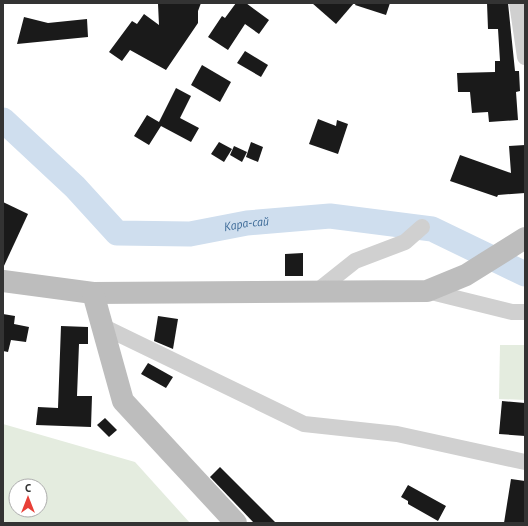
<svg xmlns="http://www.w3.org/2000/svg" width="528" height="526" viewBox="0 0 528 526" font-family="'PT Sans',sans-serif">
	<style>
		.green { fill: #e4ecdf; fill-rule: evenodd }
		.lines { fill: none; stroke-linecap: round; stroke-linejoin: round }
		.river { stroke: #cfdeee; stroke-width: 25 }
		.building { fill: #1a1a1a }
		.street { stroke: #d0d0d0; stroke-width: 16 }
		.secondary { stroke: #bdbdbd; stroke-width: 22 }
		.labels { text-anchor: middle; stroke-width: 4; stroke-linejoin: round; paint-order: stroke }
		.water-label { font-size: 12px; font-style: italic; fill: #3e6b98; stroke: #fff }
	</style>
	<rect width="100%" height="100%" fill="#fff"/>
	<g class="green">
		<path d="M 500,345 L 525,345 L 525,400 L 499,399 Z"/>
		<path d="M 3,424 L 135,462 L 190,523 L 3,523 ZM 16,486 L 40,486 L 40,510 L 16,510 Z"/>
	</g>
	<g class="lines">
		<path class="river" id="s1" d="M 3,120 L 75,187 L 117,233 L 190,234 L 247,223 L 330,216 L 432,229 L 525,274"/>
	</g>
	<g class="building">
		<path d="M 201,3 L 198,11 L 198,23 L 166,70 L 130,50 L 122,61 L 109,52 L 132,21 L 137,24 L 144,14 L 159,25 L 158,4 Z"/>
		<path d="M 236,3 L 246,3 L 269,20 L 259,34 L 245,24 L 228,50 L 208,37 L 222,16 L 225,18 Z"/>
		<path d="M 312,3 L 354,3 L 336,24 Z"/>
		<path d="M 356,3 L 390,3 L 386,15 L 355,5 Z"/>
		<path d="M 487,3 L 508,3 L 515,71 L 519,71 L 520,91 L 516,92 L 518,120 L 489,122 L 488,112 L 472,113 L 470,92 L 458,92 L 457,73 L 495,72 L 495,61 L 500,61 L 498,29 L 488,29 Z"/>
		<path d="M 24,17 L 48,23 L 87,19 L 88,37 L 17,44 Z"/>
		<path d="M 245,51 L 268,65 L 261,77 L 237,63 Z"/>
		<path d="M 202,65 L 231,82 L 220,102 L 191,85 Z"/>
		<path d="M 176,88 L 191,96 L 180,118 L 199,128 L 191,142 L 161,126 L 149,145 L 134,136 L 147,115 L 159,122 Z"/>
		<path d="M 318,119 L 336,126 L 337,120 L 348,124 L 338,154 L 309,144 Z"/>
		<path d="M 219,142 L 232,149 L 224,162 L 211,154 Z"/>
		<path d="M 251,142 L 263,147 L 258,162 L 246,157 Z"/>
		<path d="M 525,145 L 525,193 L 498,195 L 497,197 L 450,181 L 460,155 L 511,173 L 509,146 Z"/>
		<path d="M 234,146 L 247,152 L 242,162 L 230,155 Z"/>
		<path d="M 3,202 L 28,214 L 3,268 Z"/>
		<path d="M 303,253 L 303,276 L 285,276 L 285,254 Z"/>
		<path d="M 3,314 L 15,316 L 14,324 L 29,327 L 26,342 L 11,340 L 8,352 L 3,351 Z"/>
		<path d="M 158,316 L 178,319 L 173,349 L 154,341 Z"/>
		<path d="M 61,326 L 88,327 L 88,344 L 79,344 L 77,396 L 92,396 L 91,427 L 36,425 L 38,407 L 58,408 Z"/>
		<path d="M 148,363 L 173,377 L 166,388 L 141,374 Z"/>
		<path d="M 502,401 L 525,403 L 525,436 L 499,434 Z"/>
		<path d="M 105,418 L 117,430 L 109,437 L 97,425 Z"/>
		<path d="M 220,467 L 276,523 L 254,523 L 210,477 Z"/>
		<path d="M 511,479 L 525,481 L 525,523 L 504,523 Z"/>
		<path d="M 408,485 L 446,506 L 438,521 L 408,504 L 408,501 L 401,497 Z"/>
	</g>
	<g class="lines">
		<g class="street">
			<path d="M 517,3 L 525,57"/>
			<path d="M 427,291 L 512,312 L 525,312"/>
			<path d="M 316,292 L 355,261 L 405,242 L 422,227"/>
			<path d="M 104,327 L 304,424 L 397,434 L 525,462"/>
		</g>
		<g class="secondary">
			<path d="M 3,281 L 93,293 L 427,291 L 466,275 L 525,238"/>
			<path d="M 93,293 L 123,401 L 236,523"/>
		</g>
	</g>
	<g class="labels">
		<g class="water-label">
			<text dy="4" stroke="none"><textPath href="#s1" startOffset="291">Кара-сай</textPath></text>
		</g>
	</g>
	<rect width="528" height="526" fill="none" stroke="#333333" stroke-width="8"/>
	<g transform="translate(28 498)"><circle r="19" fill="#ffffff" stroke="#adadad"/>
	<path d="M0-3L7 15L0 10L-7 15Z" fill="#e83f37"/>
	<text y="-6" font-size="11" font-weight="bold" text-anchor="middle" fill="#333333">С</text>
	</g>
</svg>
